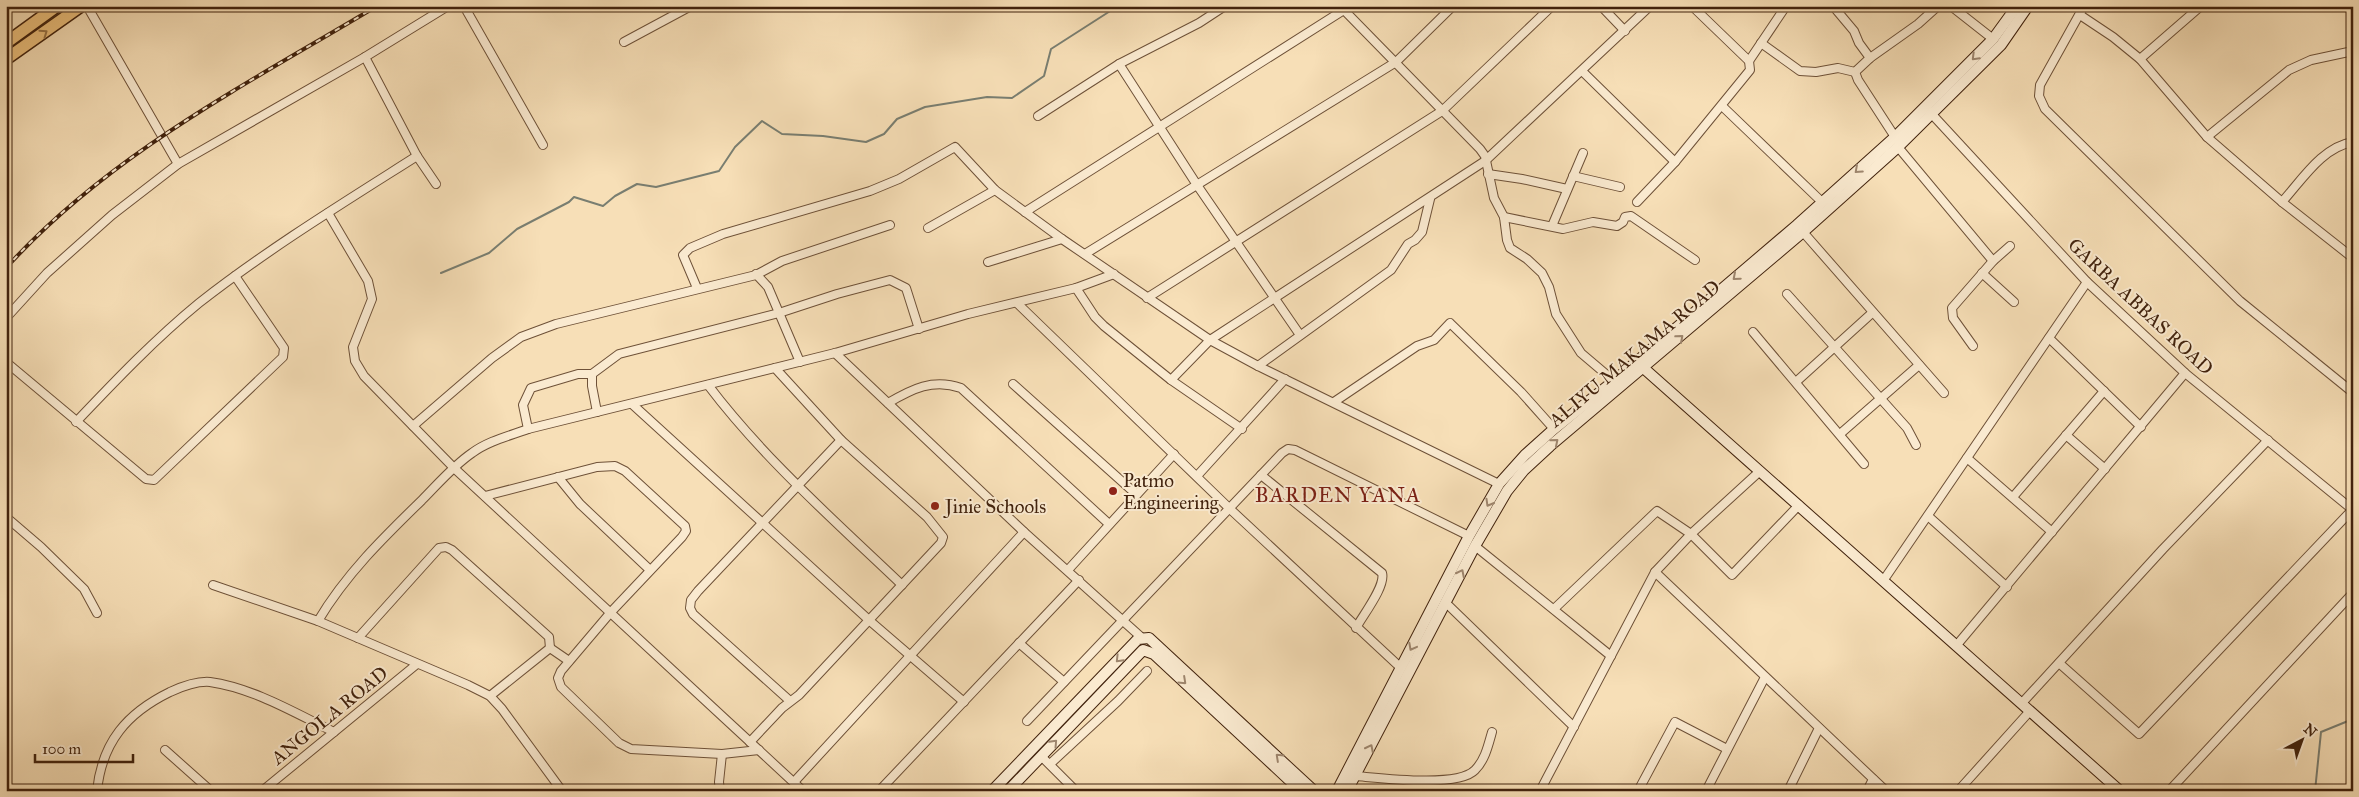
<svg xmlns="http://www.w3.org/2000/svg" width="2359" height="797" viewBox="0 0 2359 797" font-family="'IM FELL Great Primer',serif">
	<style>
		.lines { fill: none; stroke-linecap: round; stroke-linejoin: round }
		.stream { stroke: #797e71; stroke-width: 2 }
		.street-casing { stroke: #6e5138; stroke-width: 10 }
		.secondary-casing { stroke: #41220d; stroke-width: 12 }
		.primary-casing { stroke: #41220d; stroke-width: 14 }
		.street { stroke: #faead0; stroke-width: 8 }
		.secondary { stroke: #faead0; stroke-width: 10 }
		.primary { stroke: #ecc07c; stroke-width: 11 }
		.rail-casing { stroke: #41220d; stroke-width: 4 }
		.rail { stroke: #faead0; stroke-width: 2; stroke-dasharray: 5.5; stroke-linecap: butt }
		.oneway { stroke: #967144 }
		.oneway2 { stroke: #9e866e }
		.poi-dot { fill: #8f2418; stroke: #faead0; stroke-width: 2 }
		.labels { text-anchor: middle; stroke-width: 4; stroke-linejoin: round; paint-order: stroke }
		.street-label { font-size: 19px; fill: #41220d; stroke: #faead0 }
		.poi-label { font-size: 19px; fill: #41220d; stroke: #faead0; text-anchor: start }
		.quarter-label { font-size: 21px; letter-spacing: 1px; fill: #7a1f14; stroke: #faead0 }
	</style>
	<rect width="100%" height="100%" fill="#f7dfb7"/>
	<filter id="stains"><feTurbulence type="fractalNoise" baseFrequency=".004" numOctaves="4"/><feColorMatrix values="0 0 0 0 .2 0 0 0 0 .09 0 0 0 0 .02 0 0 0 .5 -.17"/></filter>
	<radialGradient id="worn" r=".72"><stop offset=".6" stop-color="#630" stop-opacity="0"/><stop offset="1" stop-color="#630" stop-opacity=".3"/></radialGradient>
	<g class="lines">
		<g class="stream">
			<path d="M 441,273 L 489,253 L 517,229 L 569,202 L 574,197 L 603,206 L 615,196 L 637,184 L 656,187 L 719,171 L 735,147 L 762,121 L 782,134 L 823,136 L 866,142 L 884,134 L 897,119 L 925,107 L 987,97 L 1012,98 L 1044,76 L 1051,49 L 1118,6"/>
			<path d="M 2315,791 L 2321,732 L 2353,719"/>
		</g>
		<g class="street-casing">
			<g id="street">
				<path d="M 87,6 L 178,164"/>
				<path d="M 464,6 L 543,145"/>
				<path d="M 1340,6 L 1480,149 L 1485,156 L 1494,198 L 1504,217 L 1507,240 L 1510,248 L 1527,259 L 1542,273 L 1549,287 L 1556,314 L 1581,353 L 1614,381"/>
				<path d="M 1601,6 L 1625,31"/>
				<path d="M 1833,6 L 1854,31 L 1859,43 L 1870,58"/>
				<path d="M 1951,6 L 1993,39"/>
				<path d="M 2084,6 L 2040,85 L 2039,96 L 2045,109 L 2240,301 L 2351,391"/>
				<path d="M 2080,15 L 2113,37 L 2140,59 L 2207,137 L 2282,202 L 2353,258"/>
				<path d="M 624,42 L 691,6"/>
				<path d="M 1761,43 L 1800,71 L 1816,72 L 1838,68 L 1855,72"/>
				<path d="M 365,57 L 417,156 L 436,184"/>
				<path d="M 2140,59 L 2201,6"/>
				<path d="M 1749,61 L 1786,6"/>
				<path d="M 1119,64 L 1197,185 L 1300,335"/>
				<path d="M 1582,71 L 1675,162"/>
				<path d="M 1855,72 L 1870,58 L 1918,24 L 1938,6"/>
				<path d="M 1855,72 L 1858,80 L 1895,137"/>
				<path d="M 1722,106 L 1822,202"/>
				<path d="M 1928,110 L 2087,282 L 2185,373 L 2353,510"/>
				<path d="M 1038,116 L 1119,64 L 1199,23 L 1225,6"/>
				<path d="M 2207,137 L 2289,70 L 2311,60 L 2353,51"/>
				<path d="M 1898,147 L 1993,261"/>
				<path d="M 1488,174 L 1522,179 L 1567,189"/>
				<path d="M 1573,176 L 1620,187"/>
				<path d="M 1637,202 L 1675,162 L 1750,70 L 1749,61 L 1692,6"/>
				<path d="M 2282,202 C 2302,180 2322,147 2353,142"/>
				<path d="M 1025,212 L 1350,6"/>
				<path d="M 328,213 L 368,281 L 372,299 L 353,347 L 355,361 L 364,376 L 454,468 L 803,791"/>
				<path d="M 1504,217 L 1563,229 L 1593,222 L 1617,226 L 1623,222 L 1625,217 L 1631,216 L 1695,260"/>
				<path d="M 1552,226 L 1583,153"/>
				<path d="M 928,228 L 995,190"/>
				<path d="M 1803,232 L 1944,393"/>
				<path d="M 1085,254 L 1396,62 L 1453,6"/>
				<path d="M 988,262 L 1062,239"/>
				<path d="M 1982,273 L 2014,302"/>
				<path d="M 756,274 L 768,287 L 800,362"/>
				<path d="M 697,288 L 683,255 L 690,248 L 723,234 L 870,191 L 899,179 L 955,147 L 995,190 L 1062,239 L 1210,340 L 1258,366 L 1499,484"/>
				<path d="M 1076,288 L 1095,317 L 1104,326 L 1171,380 L 1242,429"/>
				<path d="M 1787,294 L 1907,428 L 1916,445"/>
				<path d="M 1147,298 L 1442,111 L 1552,6"/>
				<path d="M 1018,304 L 1229,508 L 1401,668"/>
				<path d="M 6,318 L 47,273 L 112,215 L 178,164 L 365,57 L 448,6"/>
				<path d="M 1753,332 L 1864,464"/>
				<path d="M 2049,338 L 2141,427"/>
				<path d="M 1973,346 L 1953,318 L 1952,308 L 1993,261 L 2010,246"/>
				<path d="M 835,353 L 1024,532 L 1141,637"/>
				<path d="M 6,362 L 146,479 L 154,480 L 283,357 L 284,348 L 235,276"/>
				<path d="M 1258,366 L 1391,270 L 1408,244 L 1415,240 L 1422,232 L 1430,199"/>
				<path d="M 592,374 L 592,386 L 597,412"/>
				<path d="M 1171,380 L 1210,340 L 1485,161 L 1650,6"/>
				<path d="M 1797,381 L 1872,313"/>
				<path d="M 1013,384 L 1136,494"/>
				<path d="M 708,385 C 764,459 835,521 902,585"/>
				<path d="M 1334,402 L 1417,346 L 1434,340 L 1450,323 L 1521,392 L 1554,429"/>
				<path d="M 888,403 C 912,389 933,378 961,388 L 1109,524"/>
				<path d="M 632,404 L 870,621 L 964,702"/>
				<path d="M 76,422 C 115,381 155,339 199,303 C 268,249 343,203 417,156"/>
				<path d="M 413,426 L 492,358 L 521,337 L 556,324 L 756,275 L 782,261 L 890,225"/>
				<path d="M 528,429 L 523,405 L 531,388 L 578,374 L 592,374 L 619,354 L 779,313 L 837,294 L 890,280 L 906,288 L 919,329"/>
				<path d="M 1840,434 L 1919,365"/>
				<path d="M 2066,435 L 2105,469"/>
				<path d="M 1967,458 L 2052,532"/>
				<path d="M 1261,475 L 1382,573 C 1386,586 1363,615 1356,628"/>
				<path d="M 1197,476 L 1285,379"/>
				<path d="M 558,477 L 580,504 L 650,570"/>
				<path d="M 485,496 L 597,467 L 615,466 L 625,471 L 685,526 L 686,531 L 682,537 L 611,612 L 561,671 L 558,678 L 561,687 L 619,743 L 631,749 L 722,754 L 759,750"/>
				<path d="M 2013,497 L 2104,391"/>
				<path d="M 1928,516 L 2007,587"/>
				<path d="M 6,517 L 41,547 L 84,589 L 97,613"/>
				<path d="M 1475,546 L 1611,656"/>
				<path d="M 1068,570 L 1174,454"/>
				<path d="M 1655,572 L 1886,791"/>
				<path d="M 1883,581 L 2087,282"/>
				<path d="M 213,585 L 318,621 L 468,685 L 490,696 L 502,709 L 562,791"/>
				<path d="M 1446,603 L 1574,727"/>
				<path d="M 1554,609 L 1657,511 L 1691,534 L 1732,575 L 1799,505"/>
				<path d="M 318,621 C 346,574 383,538 422,500 C 438,484 453,466 472,453 C 488,441 509,436 528,429 L 835,353 L 968,314 L 1076,288 L 1114,274"/>
				<path d="M 358,638 L 439,548 L 446,547 L 452,550 L 549,637 L 550,648"/>
				<path d="M 1019,643 L 1064,682"/>
				<path d="M 1956,646 L 2185,373"/>
				<path d="M 550,648 L 569,661"/>
				<path d="M 2059,663 L 2139,734 L 2352,510"/>
				<path d="M 490,696 L 550,648"/>
				<path d="M 790,701 L 693,614 L 690,608 L 691,600 L 698,591 L 841,440"/>
				<path d="M 2022,703 L 2163,549 L 2268,440"/>
				<path d="M 1027,721 L 1282,453 L 1288,449 L 1295,450 L 1469,536"/>
				<path d="M 750,742 L 782,708 L 799,695 L 941,543 L 943,537 L 927,517 L 841,440 L 775,368"/>
				<path d="M 165,750 L 211,791"/>
				<path d="M 1042,757 L 1076,791"/>
				<path d="M 1050,764 L 1118,701 L 1147,671"/>
				<path d="M 1356,776 C 1380,778 1458,788 1475,770 C 1485,760 1488,746 1492,732"/>
				<path d="M 794,782 L 1024,532"/>
				<path d="M 97,791 C 102,742 127,713 170,692 C 181,687 198,681 210,682 C 253,688 295,713 334,732"/>
				<path d="M 262,791 L 417,664"/>
				<path d="M 720,791 L 719,782 L 722,754"/>
				<path d="M 879,791 L 1079,580"/>
				<path d="M 1540,791 L 1655,572 L 1691,534 L 1760,471"/>
				<path d="M 1638,791 L 1675,722 L 1727,749"/>
				<path d="M 1706,791 L 1765,677"/>
				<path d="M 1788,791 L 1819,728"/>
				<path d="M 1867,791 L 1873,779"/>
				<path d="M 1958,791 L 2030,711"/>
				<path d="M 2169,791 L 2353,593"/>
			</g>
		</g>
		<g class="secondary-casing">
			<g id="secondary">
				<path d="M 1639,364 L 2120,791"/>
				<path d="M 992,791 L 1138,639 L 1149,638 L 1314,791"/>
				<path d="M 1008,791 L 1143,650 L 1154,654 L 1301,791"/>
				<path d="M 1337,791 L 1469,536 L 1499,484 L 1525,455 L 1554,429 L 1614,381 L 1797,225 L 1895,137 L 1993,39 L 2017,6"/>
				<path d="M 1347,791 L 1475,546 L 1507,491 L 1524,470 L 1550,446 L 1803,232 L 1898,147 L 2001,45 L 2028,6"/>
			</g>
		</g>
		<g class="primary-casing">
			<g id="primary">
				<path d="M 6,43 L 57,6"/>
				<path d="M 6,59 L 81,6"/>
			</g>
		</g>
		<use href="#street" class="street"/>
		<use href="#secondary" class="secondary"/>
		<use href="#primary" class="primary"/>
		<g class="rail-casing">
			<path id="rail" d="M 6,268 C 109,154 247,84 377,6"/>
		</g>
		<use href="#rail" class="rail"/>
	</g>
	<defs><path id="oneway-chevron" d="M-2-3.5L2.5 0L-2 3.5" fill="none" stroke-width="1.6" stroke-linecap="round" stroke-linejoin="round" transform="scale(1.25)"/></defs>
	<use class="oneway" href="#oneway-chevron" transform="translate(44 33) rotate(-35)"/>
	<g class="oneway2">
		<use href="#oneway-chevron" transform="translate(1975 57) rotate(135)"/>
		<use href="#oneway-chevron" transform="translate(1858 170) rotate(138)"/>
		<use href="#oneway-chevron" transform="translate(1736 277) rotate(139)"/>
		<use href="#oneway-chevron" transform="translate(1680 338) rotate(-41)"/>
		<use href="#oneway-chevron" transform="translate(1555 442) rotate(-40)"/>
		<use href="#oneway-chevron" transform="translate(1489 503) rotate(120)"/>
		<use href="#oneway-chevron" transform="translate(1461 573) rotate(-63)"/>
		<use href="#oneway-chevron" transform="translate(1412 647) rotate(118)"/>
		<use href="#oneway-chevron" transform="translate(1119 659) rotate(134)"/>
		<use href="#oneway-chevron" transform="translate(1183 681) rotate(43)"/>
		<use href="#oneway-chevron" transform="translate(1054 743) rotate(-47)"/>
		<use href="#oneway-chevron" transform="translate(1370 748) rotate(-63)"/>
		<use href="#oneway-chevron" transform="translate(1279 757) rotate(-137)"/>
	</g>
	<g class="poi-dot">
		<circle cx="1113" cy="491" r="5"/>
		<circle cx="935" cy="506" r="5"/>
	</g>
	<g class="labels">
		<g class="street-label">
			<text transform="translate(2141 306) rotate(43)" y="7">GARBA ABBAS ROAD</text>
			<text transform="translate(1634 353) rotate(-40)" y="7">ALIYU MAKAMA ROAD</text>
			<text transform="translate(329 715) rotate(-39)" y="7">ANGOLA ROAD</text>
		</g>
		<g class="poi-label">
			<text x="1123" y="487">Patmo<tspan x="1123" dy="22">Engineering</tspan></text>
			<text x="945" y="513">Jinie Schools</text>
		</g>
		<g class="quarter-label">
			<text x="1338" y="502">BARDEN YANA</text>
		</g>
	</g>
	<rect width="2359" height="797" fill="none" stroke="#f7dfb7" stroke-width="25"/>
	<rect x="8" y="8" width="2344" height="782" fill="none" stroke="#41220d" stroke-width="2.5"/>
	<rect x="12" y="12" width="2334" height="772" fill="none" stroke="#41220d"/>
	<g transform="translate(2302 740) rotate(41)" stroke="#faead0" stroke-width="4" paint-order="stroke">
	<path d="M0-4L9 19L0 12L-9 19Z" fill="#41220d"/>
	<text y="-8" font-size="14" font-weight="bold" text-anchor="middle" fill="#41220d">N</text>
	</g>
	<path d="M35 754v8h98v-8" fill="none" stroke="#41220d" stroke-width="2.5"/>
	<text x="42" y="754" font-size="15" fill="#41220d" stroke="#faead0" stroke-width="4" paint-order="stroke">100 m</text>
	<rect width="100%" height="100%" filter="url(#stains)"/>
	<rect width="100%" height="100%" fill="url(#worn)"/>
</svg>
